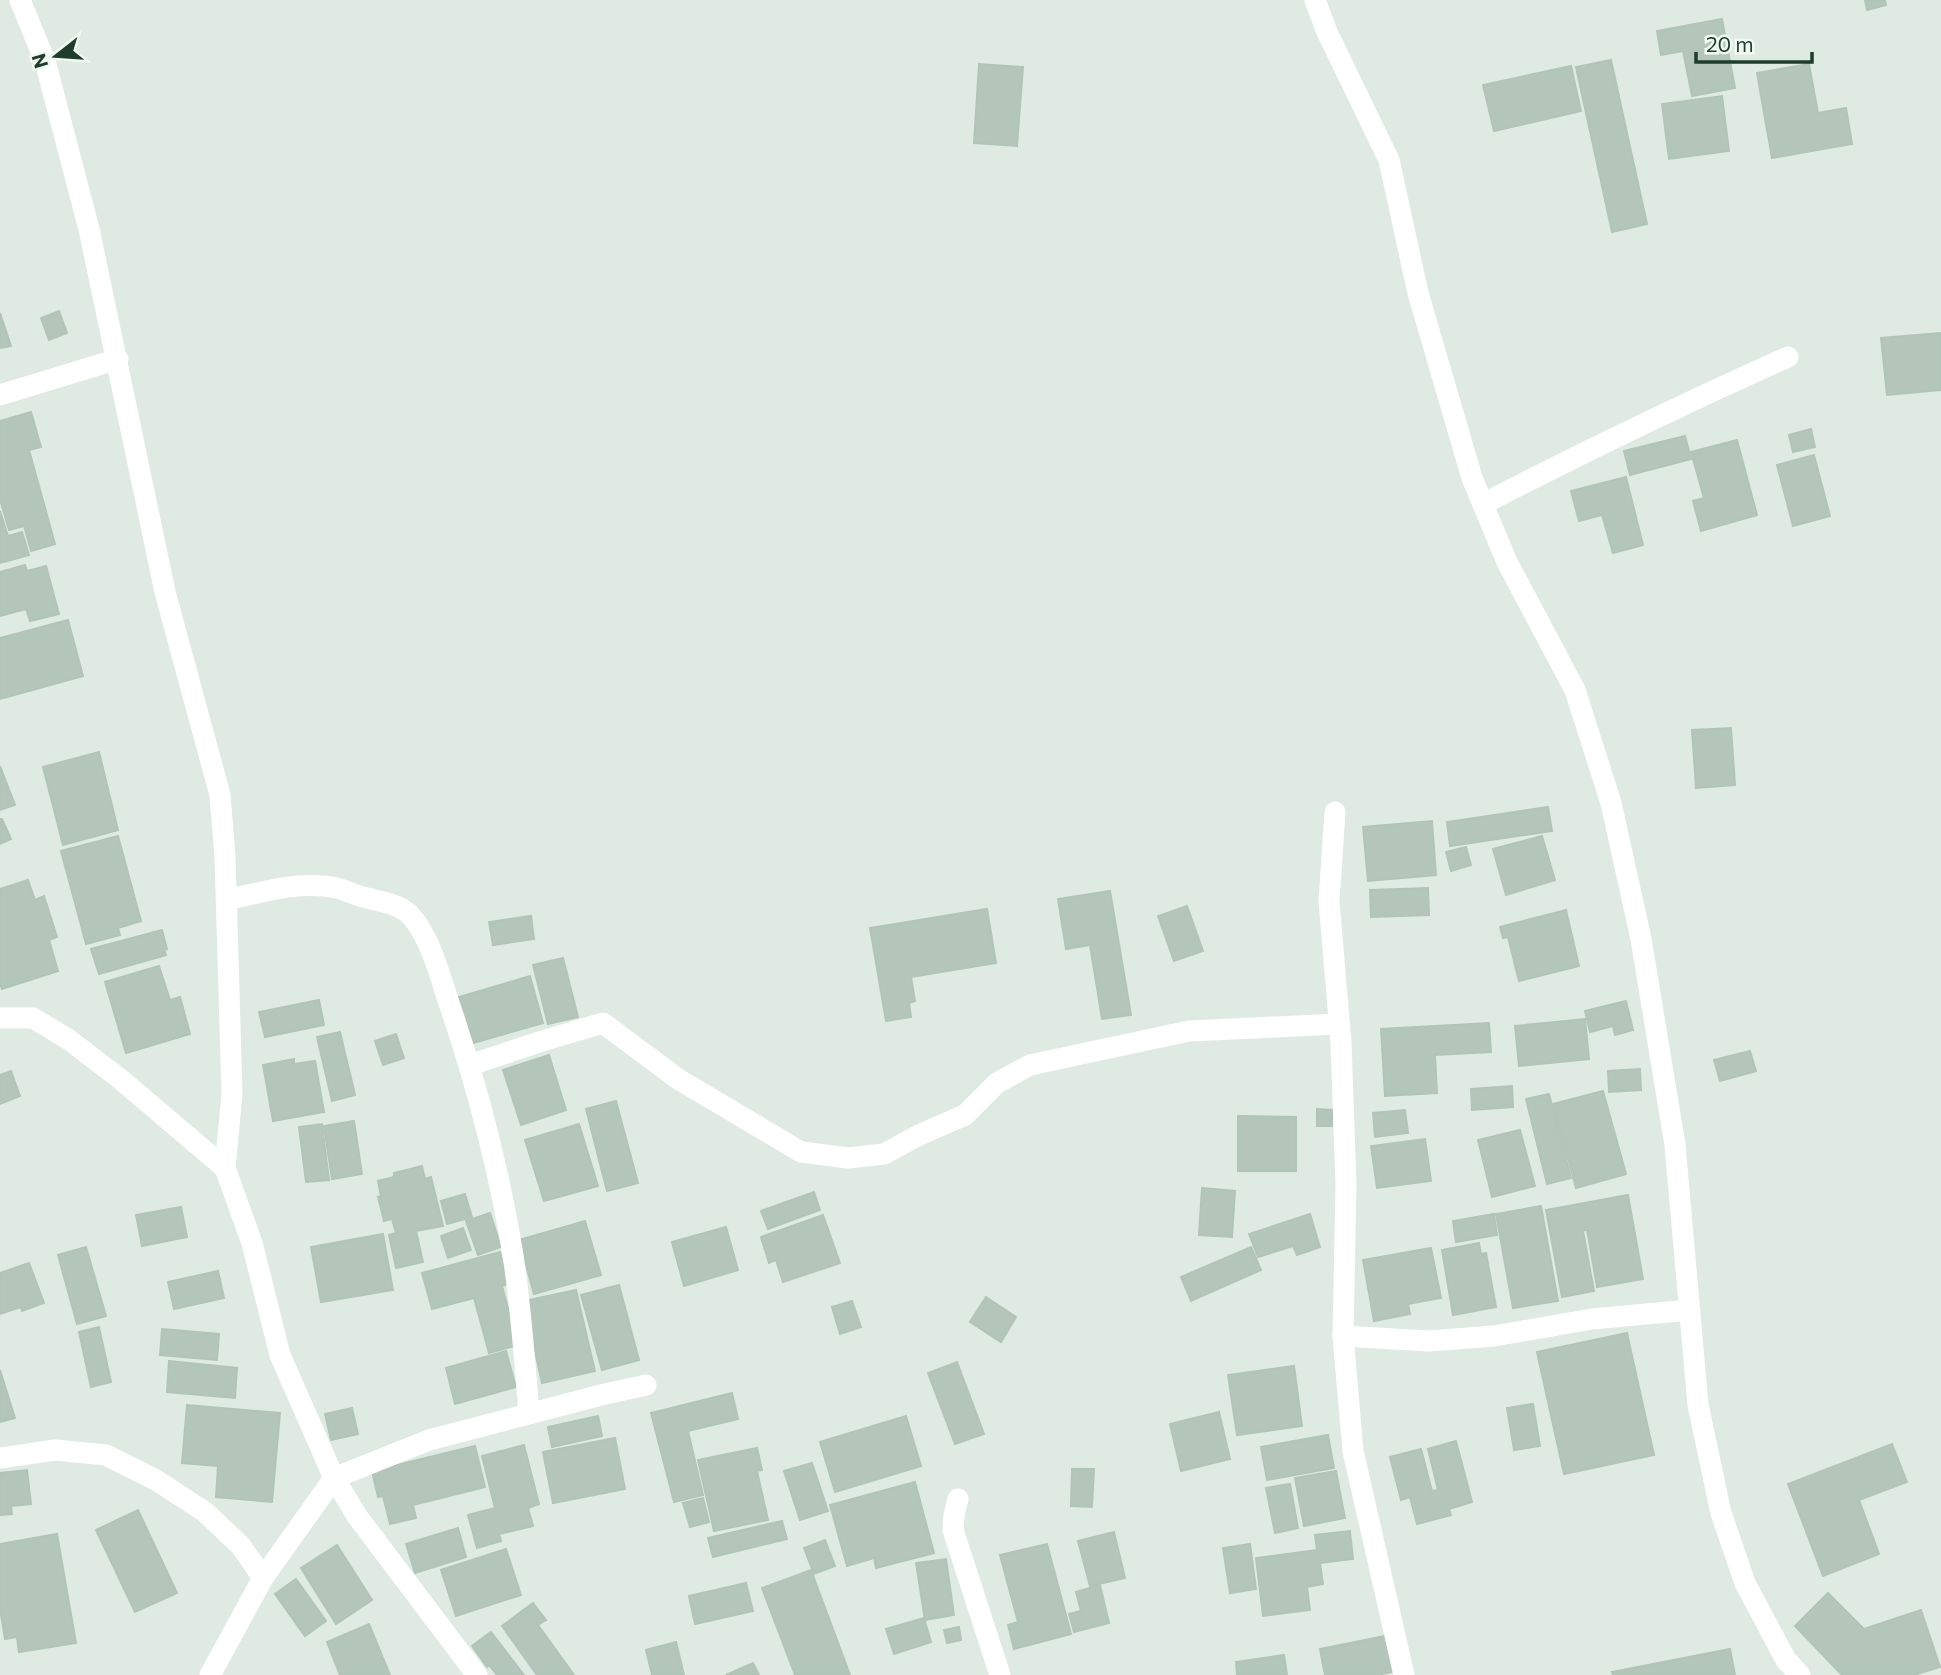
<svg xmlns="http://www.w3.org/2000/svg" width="1941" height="1675" viewBox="0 0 1941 1675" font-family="Commissioner,sans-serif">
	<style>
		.building { fill: #b4c6ba; stroke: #b1c5b7; stroke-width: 2 }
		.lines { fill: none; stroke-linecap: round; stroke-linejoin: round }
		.street { stroke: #fff; stroke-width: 21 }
	</style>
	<rect width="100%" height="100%" fill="#dfebe2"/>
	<g class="building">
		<path d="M 1865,0 L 1885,0 L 1886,5 L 1867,10 Z"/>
		<path d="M 1722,19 L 1735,88 L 1692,96 L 1683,51 L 1661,55 L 1657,31 Z"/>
		<path d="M 1611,60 L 1647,224 L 1612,232 L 1576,67 Z"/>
		<path d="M 979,64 L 1023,67 L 1017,146 L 974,143 Z"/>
		<path d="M 1809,64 L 1818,113 L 1846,108 L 1852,144 L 1772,158 L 1757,73 Z"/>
		<path d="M 1571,66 L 1581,111 L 1494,131 L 1483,85 Z"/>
		<path d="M 1722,96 L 1729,151 L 1669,159 L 1662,104 Z"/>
		<path d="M 59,311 L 67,333 L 49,340 L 41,318 Z"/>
		<path d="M 0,313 L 11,346 L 0,348 Z"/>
		<path d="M 1941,333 L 1941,390 L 1887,395 L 1881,338 Z"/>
		<path d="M 31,412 L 41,447 L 29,450 L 55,544 L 31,551 L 24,526 L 9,530 L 0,499 L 0,421 Z"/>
		<path d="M 1811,429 L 1815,447 L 1793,452 L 1789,435 Z"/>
		<path d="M 1685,436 L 1691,459 L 1630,475 L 1624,451 Z"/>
		<path d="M 1737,440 L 1757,515 L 1701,531 L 1693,501 L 1704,498 L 1691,452 Z"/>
		<path d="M 1814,455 L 1830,516 L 1793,526 L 1777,465 Z"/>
		<path d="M 1626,477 L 1643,545 L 1613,553 L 1602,515 L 1579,521 L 1571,491 Z"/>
		<path d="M 0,511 L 8,536 L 22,532 L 29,555 L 0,563 Z"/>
		<path d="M 25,565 L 27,571 L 46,566 L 59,614 L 30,621 L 26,609 L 0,616 L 0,572 Z"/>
		<path d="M 68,620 L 83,676 L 0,699 L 0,638 Z"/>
		<path d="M 1731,728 L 1735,785 L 1696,788 L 1692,730 Z"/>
		<path d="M 99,752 L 118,830 L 63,845 L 43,767 Z"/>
		<path d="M 0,766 L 15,805 L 0,810 Z"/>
		<path d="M 1548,807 L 1552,831 L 1450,846 L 1447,822 Z"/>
		<path d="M 0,819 L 2,819 L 11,839 L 0,844 Z"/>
		<path d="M 1432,821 L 1436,875 L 1368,881 L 1363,827 Z"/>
		<path d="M 118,836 L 141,921 L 118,928 L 120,935 L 86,944 L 61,851 Z"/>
		<path d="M 1542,836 L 1555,880 L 1506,895 L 1493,849 Z"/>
		<path d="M 1466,847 L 1471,865 L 1451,871 L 1446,852 Z"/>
		<path d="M 28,880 L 35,900 L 44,896 L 57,937 L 49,940 L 58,971 L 2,989 L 0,984 L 0,889 Z"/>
		<path d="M 1428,888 L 1429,915 L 1371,917 L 1370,890 Z"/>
		<path d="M 1110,891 L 1131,1015 L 1102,1019 L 1090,945 L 1066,949 L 1058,899 Z"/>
		<path d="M 1187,906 L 1203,951 L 1174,961 L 1158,916 Z"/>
		<path d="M 987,909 L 996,963 L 911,977 L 915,1001 L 909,1003 L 911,1017 L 886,1021 L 870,928 Z"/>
		<path d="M 1566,910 L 1579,966 L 1519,981 L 1508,937 L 1503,938 L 1500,927 Z"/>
		<path d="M 531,916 L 534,939 L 493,945 L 489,922 Z"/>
		<path d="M 162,930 L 167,949 L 164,950 L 166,955 L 99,974 L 91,949 Z"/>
		<path d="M 563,958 L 578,1017 L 548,1024 L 533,965 Z"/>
		<path d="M 159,966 L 170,1000 L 180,997 L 190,1034 L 126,1053 L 105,982 Z"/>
		<path d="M 530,976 L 543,1023 L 470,1044 L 456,998 Z"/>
		<path d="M 319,1000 L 324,1025 L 265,1037 L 259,1012 Z"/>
		<path d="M 1626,1001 L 1633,1030 L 1615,1035 L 1613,1026 L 1590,1032 L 1585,1011 Z"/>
		<path d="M 1585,1019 L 1589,1059 L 1519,1066 L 1515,1026 Z"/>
		<path d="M 1489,1023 L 1491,1052 L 1435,1055 L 1437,1093 L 1385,1096 L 1381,1029 Z"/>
		<path d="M 340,1032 L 355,1095 L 332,1101 L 317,1037 Z"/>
		<path d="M 396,1034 L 404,1058 L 383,1065 L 375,1041 Z"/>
		<path d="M 1750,1051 L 1756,1071 L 1720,1081 L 1714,1060 Z"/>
		<path d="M 549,1055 L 566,1110 L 521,1125 L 503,1070 Z"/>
		<path d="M 294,1059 L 294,1064 L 315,1061 L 324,1112 L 273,1121 L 263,1065 Z"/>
		<path d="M 1640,1069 L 1641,1090 L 1609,1092 L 1608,1071 Z"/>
		<path d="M 11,1071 L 20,1096 L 0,1104 L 0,1075 Z"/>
		<path d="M 1512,1086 L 1513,1107 L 1472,1110 L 1471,1089 Z"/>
		<path d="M 1603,1091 L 1626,1174 L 1576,1188 L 1553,1104 Z"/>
		<path d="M 1549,1094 L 1571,1178 L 1547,1184 L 1526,1099 Z"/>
		<path d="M 616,1101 L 638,1183 L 607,1191 L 586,1109 Z"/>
		<path d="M 1317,1109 L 1332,1110 L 1332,1126 L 1317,1126 Z"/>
		<path d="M 1405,1110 L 1408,1133 L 1375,1137 L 1373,1113 Z"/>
		<path d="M 1238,1116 L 1296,1117 L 1296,1171 L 1238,1171 Z"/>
		<path d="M 354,1121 L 362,1174 L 332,1179 L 324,1126 Z"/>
		<path d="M 322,1124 L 329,1180 L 306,1182 L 299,1127 Z"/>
		<path d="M 579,1124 L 598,1186 L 544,1201 L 525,1140 Z"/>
		<path d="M 1520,1130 L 1535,1186 L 1492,1197 L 1478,1140 Z"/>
		<path d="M 1425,1139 L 1431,1181 L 1377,1188 L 1371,1146 Z"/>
		<path d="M 422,1166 L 425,1179 L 431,1177 L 443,1226 L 416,1231 L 423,1262 L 396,1268 L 389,1235 L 396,1233 L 392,1219 L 384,1221 L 378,1197 L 381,1196 L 378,1181 L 394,1177 L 394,1173 Z"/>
		<path d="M 1202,1188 L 1235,1191 L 1232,1237 L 1199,1235 Z"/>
		<path d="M 814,1192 L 820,1210 L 768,1229 L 761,1211 Z"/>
		<path d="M 465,1194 L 472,1217 L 447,1224 L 441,1201 Z"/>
		<path d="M 1628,1195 L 1643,1279 L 1597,1287 L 1587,1229 L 1583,1231 L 1594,1291 L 1562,1297 L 1546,1210 Z"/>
		<path d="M 1541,1206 L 1558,1301 L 1513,1308 L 1496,1214 Z"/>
		<path d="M 181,1207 L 187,1237 L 142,1246 L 136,1215 Z"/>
		<path d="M 490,1213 L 501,1247 L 478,1255 L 466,1221 Z"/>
		<path d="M 1310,1214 L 1320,1247 L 1297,1255 L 1293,1246 L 1258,1257 L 1249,1234 Z"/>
		<path d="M 1494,1214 L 1497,1235 L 1456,1242 L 1453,1221 Z"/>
		<path d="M 823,1215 L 840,1263 L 783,1282 L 776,1260 L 769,1263 L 761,1237 Z"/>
		<path d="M 585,1221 L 601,1275 L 534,1294 L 519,1240 Z"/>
		<path d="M 726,1227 L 738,1270 L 684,1286 L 672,1242 Z"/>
		<path d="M 463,1228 L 471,1250 L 448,1258 L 441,1236 Z"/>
		<path d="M 383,1234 L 393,1290 L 321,1302 L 311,1247 Z"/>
		<path d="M 1479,1243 L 1481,1254 L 1486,1253 L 1496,1307 L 1453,1315 L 1442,1250 Z"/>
		<path d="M 86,1247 L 106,1316 L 77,1324 L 58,1255 Z"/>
		<path d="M 1251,1247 L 1261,1270 L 1191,1301 L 1181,1277 Z"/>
		<path d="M 1431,1248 L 1441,1298 L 1408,1304 L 1410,1314 L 1374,1321 L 1363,1260 Z"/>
		<path d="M 500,1252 L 508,1284 L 502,1286 L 518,1345 L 489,1353 L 474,1298 L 432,1309 L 422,1273 Z"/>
		<path d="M 29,1263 L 44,1303 L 22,1311 L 21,1307 L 0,1314 L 0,1273 Z"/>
		<path d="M 218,1271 L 224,1298 L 174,1309 L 168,1282 Z"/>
		<path d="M 619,1285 L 639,1360 L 602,1370 L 581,1295 Z"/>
		<path d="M 576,1290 L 595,1371 L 542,1383 L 524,1301 Z"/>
		<path d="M 986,1297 L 1016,1317 L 1001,1342 L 970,1322 Z"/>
		<path d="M 852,1301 L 861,1327 L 840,1334 L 832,1307 Z"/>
		<path d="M 99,1327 L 111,1382 L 91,1387 L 79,1332 Z"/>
		<path d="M 162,1329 L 219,1334 L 217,1360 L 160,1355 Z"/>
		<path d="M 1627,1333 L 1654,1455 L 1564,1474 L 1537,1352 Z"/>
		<path d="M 506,1351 L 516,1387 L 455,1404 L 446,1368 Z"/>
		<path d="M 169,1361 L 237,1368 L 235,1398 L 167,1392 Z"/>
		<path d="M 957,1362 L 984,1434 L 955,1444 L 928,1373 Z"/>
		<path d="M 1294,1366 L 1302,1426 L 1237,1435 L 1228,1375 Z"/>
		<path d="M 0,1370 L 15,1418 L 0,1422 Z"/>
		<path d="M 732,1393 L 738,1419 L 688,1431 L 703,1495 L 674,1502 L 651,1413 Z"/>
		<path d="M 1533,1404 L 1540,1446 L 1514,1450 L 1507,1408 Z"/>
		<path d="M 187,1405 L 280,1413 L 272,1502 L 216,1497 L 218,1466 L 182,1463 Z"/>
		<path d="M 352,1408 L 358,1434 L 331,1440 L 325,1414 Z"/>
		<path d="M 1219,1412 L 1230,1459 L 1181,1471 L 1170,1424 Z"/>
		<path d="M 598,1416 L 602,1436 L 552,1447 L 548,1427 Z"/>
		<path d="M 906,1416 L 921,1466 L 835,1492 L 820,1442 Z"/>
		<path d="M 1328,1435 L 1334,1468 L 1267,1480 L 1261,1447 Z"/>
		<path d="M 615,1438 L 625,1489 L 553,1503 L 543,1452 Z"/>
		<path d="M 1456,1441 L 1472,1502 L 1449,1509 L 1451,1515 L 1417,1524 L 1410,1497 L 1401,1500 L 1390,1457 L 1421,1449 L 1432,1491 L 1438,1490 L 1428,1449 Z"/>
		<path d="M 1892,1444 L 1907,1482 L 1859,1500 L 1879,1554 L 1823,1576 L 1788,1484 Z"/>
		<path d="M 524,1445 L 539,1504 L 528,1508 L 533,1526 L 499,1534 L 501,1541 L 477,1548 L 468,1515 L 495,1508 L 482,1456 Z"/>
		<path d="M 475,1446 L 485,1487 L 413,1505 L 416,1518 L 390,1524 L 383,1496 L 378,1497 L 372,1471 Z"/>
		<path d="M 757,1448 L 762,1470 L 757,1471 L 768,1520 L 714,1531 L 698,1460 Z"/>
		<path d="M 812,1463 L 828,1511 L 800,1520 L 784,1471 Z"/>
		<path d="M 1072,1469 L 1094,1469 L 1092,1507 L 1071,1506 Z"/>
		<path d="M 27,1470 L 31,1504 L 11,1506 L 12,1514 L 0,1515 L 0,1473 Z"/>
		<path d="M 1336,1471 L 1345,1518 L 1304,1526 L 1295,1478 Z"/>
		<path d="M 915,1482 L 934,1553 L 876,1568 L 874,1558 L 847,1566 L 830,1505 Z"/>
		<path d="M 1290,1484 L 1298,1528 L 1275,1533 L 1266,1488 Z"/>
		<path d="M 703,1498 L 709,1522 L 690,1527 L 683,1503 Z"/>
		<path d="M 138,1510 L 177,1593 L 135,1612 L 96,1530 Z"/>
		<path d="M 782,1521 L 787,1539 L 713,1557 L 708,1538 Z"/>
		<path d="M 458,1528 L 466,1557 L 415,1573 L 406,1544 Z"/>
		<path d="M 1350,1531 L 1353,1559 L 1320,1563 L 1323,1584 L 1307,1587 L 1310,1610 L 1263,1616 L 1256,1558 L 1317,1550 L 1315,1535 Z"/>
		<path d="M 1114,1532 L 1125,1578 L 1090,1586 L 1078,1541 Z"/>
		<path d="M 57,1534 L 76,1643 L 19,1652 L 17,1637 L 5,1639 L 0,1608 L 0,1544 Z"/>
		<path d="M 825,1540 L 835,1566 L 814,1574 L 804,1548 Z"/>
		<path d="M 1047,1544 L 1071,1634 L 1014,1649 L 1008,1625 L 1018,1622 L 1000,1555 Z"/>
		<path d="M 1250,1544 L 1256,1589 L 1230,1593 L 1223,1548 Z"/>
		<path d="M 337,1545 L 372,1600 L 336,1624 L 301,1568 Z"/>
		<path d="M 506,1549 L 521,1595 L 456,1616 L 441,1570 Z"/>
		<path d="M 946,1559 L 954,1615 L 925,1620 L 916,1563 Z"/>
		<path d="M 811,1570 L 850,1675 L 795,1675 L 762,1588 Z"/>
		<path d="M 296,1579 L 326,1621 L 305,1636 L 275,1594 Z"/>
		<path d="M 746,1583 L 753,1611 L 695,1624 L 689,1596 Z"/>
		<path d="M 1100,1585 L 1109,1623 L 1074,1632 L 1069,1614 L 1081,1611 L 1076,1592 Z"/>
		<path d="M 1828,1593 L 1864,1629 L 1921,1610 L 1940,1667 L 1914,1675 L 1842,1675 L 1795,1626 Z"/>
		<path d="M 533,1603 L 546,1620 L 538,1625 L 574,1675 L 537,1675 L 502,1626 Z"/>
		<path d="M 924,1618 L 931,1642 L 894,1654 L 886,1629 Z"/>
		<path d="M 369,1624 L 390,1675 L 340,1675 L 327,1642 Z"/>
		<path d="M 959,1627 L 961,1640 L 947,1643 L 944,1630 Z"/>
		<path d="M 491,1632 L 524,1675 L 497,1675 L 489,1665 L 487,1667 L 472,1646 Z"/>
		<path d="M 1390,1635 L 1397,1671 L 1377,1675 L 1325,1675 L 1320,1649 Z"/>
		<path d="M 676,1642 L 684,1675 L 652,1675 L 646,1650 Z"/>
		<path d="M 1730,1649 L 1735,1675 L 1613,1675 L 1612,1672 Z"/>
		<path d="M 1284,1655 L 1287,1675 L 1237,1675 L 1236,1662 Z"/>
		<path d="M 753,1663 L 759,1675 L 726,1675 Z"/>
	</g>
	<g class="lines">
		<g class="street">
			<path d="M 20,0 L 45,61 L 89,229 L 165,592 L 220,795 L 225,856 L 232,1094 L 225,1168 L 252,1243 L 280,1355 L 334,1478 L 357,1516 L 477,1675"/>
			<path d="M 1315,0 L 1327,32 L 1389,160 L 1418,293 L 1472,478 L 1507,562 L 1575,690 L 1611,803 L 1641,939 L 1675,1145 L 1698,1405 L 1721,1513 L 1745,1583 L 1786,1660 L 1800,1675"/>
			<path d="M 0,395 L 118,359"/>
			<path d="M 1483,504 C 1584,452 1685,403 1788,357"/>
			<path d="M 1335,812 L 1329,901 L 1341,1043 L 1346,1185 L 1343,1336 L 1353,1451 L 1404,1675"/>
			<path d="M 227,900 C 262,892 301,880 337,888 C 347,891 357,896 367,898 C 382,902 400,904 411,916 C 430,937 440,976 449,1003 C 477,1085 499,1170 513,1255 C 521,1308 525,1361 529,1414"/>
			<path d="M 0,1018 L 33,1018 L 68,1039 L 119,1078 L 225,1168"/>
			<path d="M 470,1065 L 539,1042 L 603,1023 L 678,1079 L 801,1152 L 848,1158 L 884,1154 L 919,1135 L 965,1115 L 997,1083 L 1030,1065 L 1189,1031 L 1339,1024"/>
			<path d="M 1343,1336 L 1429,1341 L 1494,1336 L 1592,1319 L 1690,1310"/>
			<path d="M 0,1458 L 55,1450 L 106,1455 L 156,1480 L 205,1512 L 241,1546 L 263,1578"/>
			<path d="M 958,1499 L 954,1515 L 953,1530 L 1000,1675"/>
			<path d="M 210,1675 L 263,1578 L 334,1478 L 429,1440 L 601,1395 L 646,1385"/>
		</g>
	</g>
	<g transform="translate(56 56) rotate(253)" stroke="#eff8f1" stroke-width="5" paint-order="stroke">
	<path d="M0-5L12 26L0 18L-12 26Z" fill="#1f3c2c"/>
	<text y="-10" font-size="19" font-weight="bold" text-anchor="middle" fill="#1f3c2c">N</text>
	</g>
	<path d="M1696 52v10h116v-10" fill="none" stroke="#1f3c2c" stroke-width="3.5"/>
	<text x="1706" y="52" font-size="21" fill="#1f3c2c" stroke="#eff8f1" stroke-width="5" paint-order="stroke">20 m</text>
</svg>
